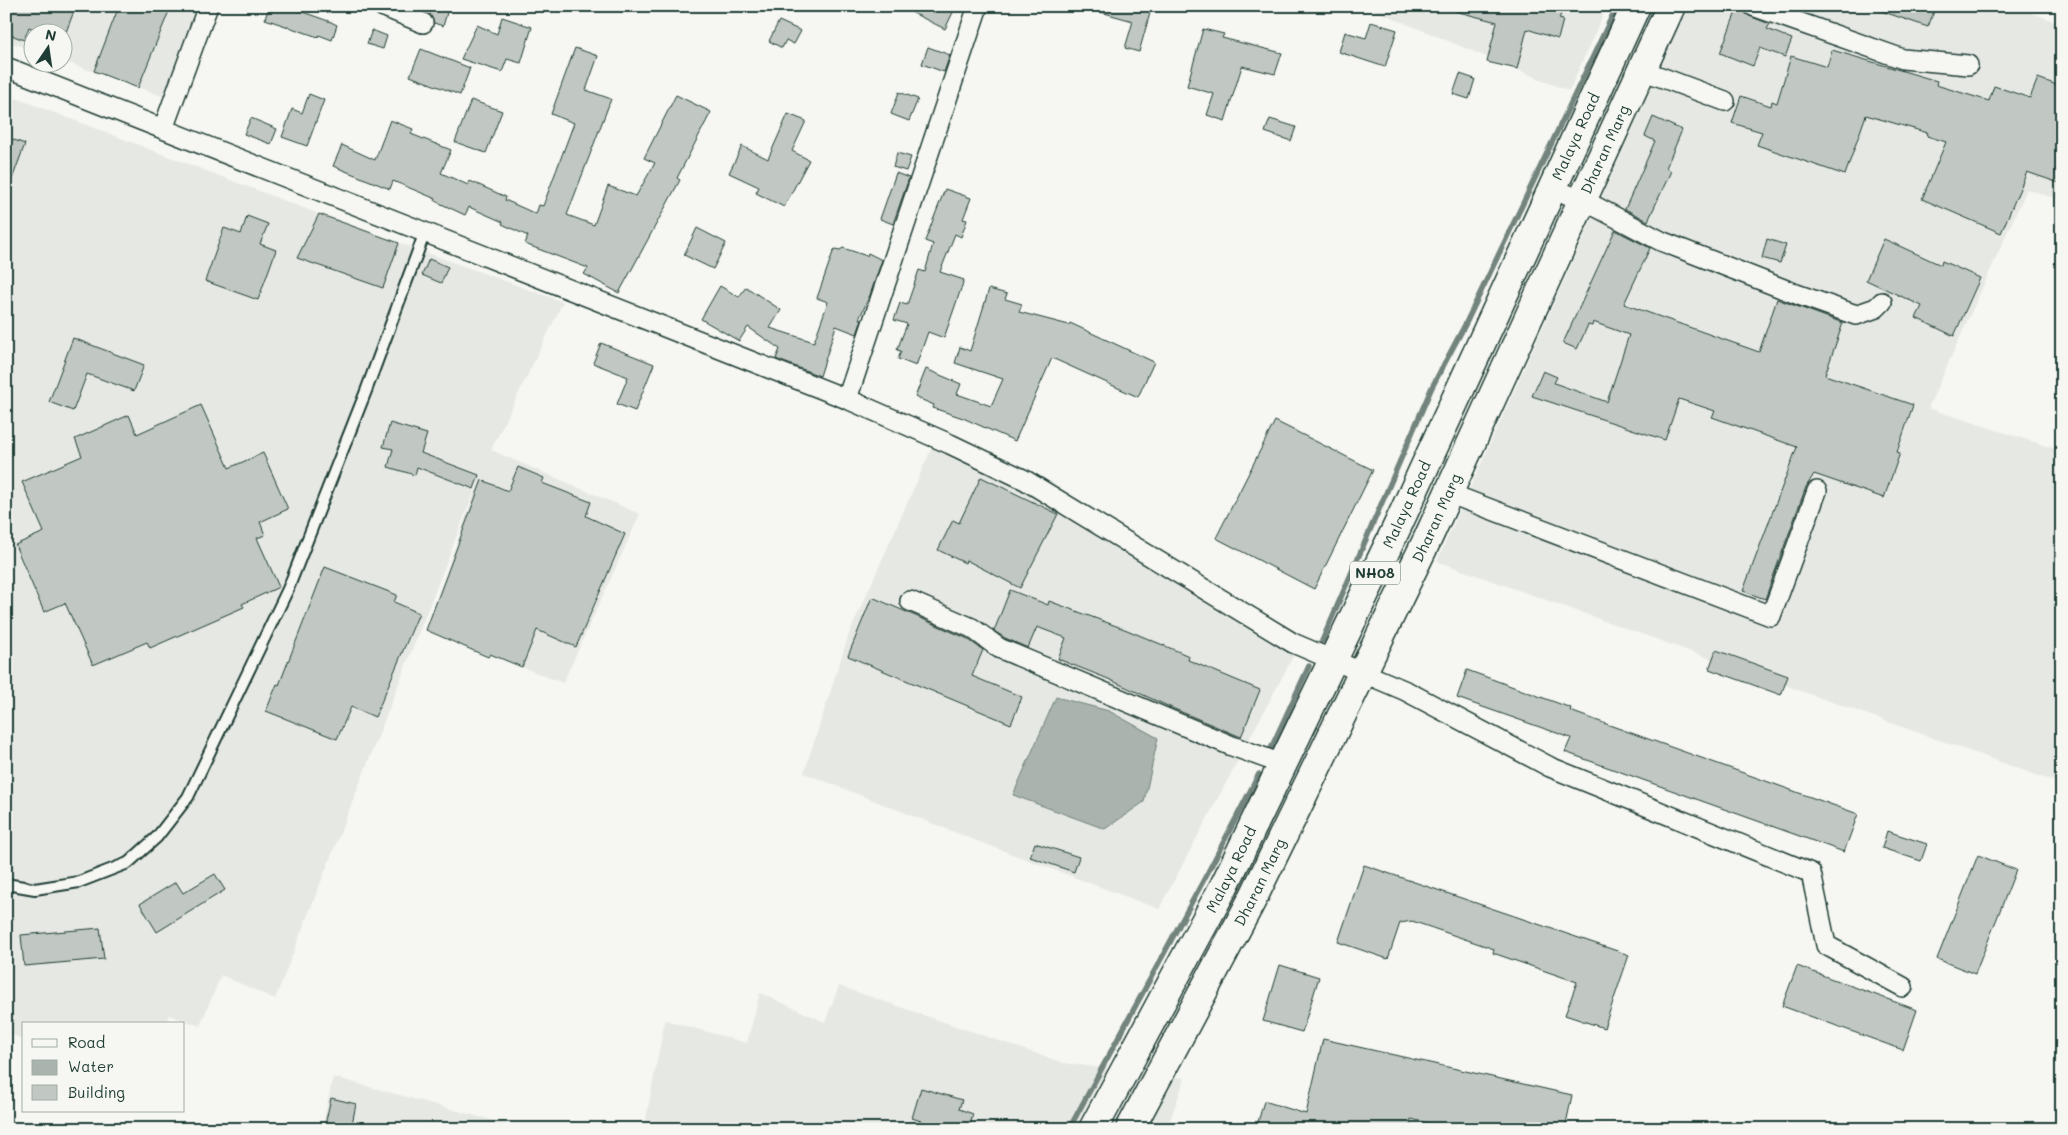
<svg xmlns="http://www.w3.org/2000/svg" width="2068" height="1135" viewBox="0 0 2068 1135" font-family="Mali,sans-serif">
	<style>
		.built { fill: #e6e8e4 }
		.water { fill: #aab3ae; stroke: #72847d }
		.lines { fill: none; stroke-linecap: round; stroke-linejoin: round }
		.stream { stroke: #72847d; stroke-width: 5.5 }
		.building { fill: #c1c8c3; stroke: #1f3d34 }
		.lane-casing { stroke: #1f3d34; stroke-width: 14 }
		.street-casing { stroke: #1f3d34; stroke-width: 22 }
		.primary-casing { stroke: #1f3d34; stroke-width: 31 }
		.lane { stroke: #f6f6f2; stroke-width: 10 }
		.street { stroke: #f6f6f2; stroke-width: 19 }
		.primary { stroke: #f6f6f2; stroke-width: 28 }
		.labels { text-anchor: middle; stroke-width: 4; stroke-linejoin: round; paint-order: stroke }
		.shield { fill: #f6f6f2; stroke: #60746d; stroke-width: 1 }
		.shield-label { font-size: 14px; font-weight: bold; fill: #1f3d34 }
		.street-label { font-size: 15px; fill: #1f3d34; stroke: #f6f6f2 }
	</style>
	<rect width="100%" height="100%" fill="#f6f6f2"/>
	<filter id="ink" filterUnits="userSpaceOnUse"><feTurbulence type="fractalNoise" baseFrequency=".02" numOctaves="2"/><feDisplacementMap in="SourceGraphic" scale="10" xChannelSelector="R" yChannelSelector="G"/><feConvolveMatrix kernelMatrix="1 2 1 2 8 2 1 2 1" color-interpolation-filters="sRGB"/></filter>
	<g filter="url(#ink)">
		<g class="built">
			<path d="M 6,6 L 197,6 L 165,97 L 63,61 L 62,32 L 32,32 L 32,50 L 6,41 Z"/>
			<path d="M 1364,6 L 1607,6 L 1569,91 Z"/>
			<path d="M 1688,6 L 2012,6 L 2062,24 L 2062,201 L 2027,189 L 1928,408 L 2062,451 L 2062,784 L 1437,561 Z"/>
			<path d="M 13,97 L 319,214 L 563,302 L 491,450 L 640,514 L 563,683 L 426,630 L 481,474 L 275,999 L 221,975 L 200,1026 L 169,1015 L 165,1024 L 24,1024 L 24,1039 L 6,1033 L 6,115 Z"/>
			<path d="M 934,443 L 1027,483 L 1297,649 L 1159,909 L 972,839 L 804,773 L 849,634 Z"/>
			<path d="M 839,986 L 1063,1063 L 1143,1073 L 1117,1129 L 644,1129 L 665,1020 L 747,1043 L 760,993 L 825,1022 Z"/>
			<path d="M 1161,1075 L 1185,1078 L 1167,1129 L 1135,1129 Z"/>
			<path d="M 333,1077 L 513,1126 L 513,1129 L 322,1129 Z"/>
		</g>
		<path class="water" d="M 1056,697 L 1109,711 L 1158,738 L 1144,802 L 1105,829 L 1013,795 Z"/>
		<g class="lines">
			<g class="stream">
				<path d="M 1322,641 L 1432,387 L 1466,323 L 1617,6"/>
				<path d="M 1268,755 L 1309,666"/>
				<path d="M 1069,1129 L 1208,872 L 1259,774"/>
			</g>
		</g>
		<g class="building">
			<path d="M 6,6 L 76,6 L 66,32 L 41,32 L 29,27 L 24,40 L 6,33 Z"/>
			<path d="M 119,6 L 171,6 L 138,88 L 94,71 Z"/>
			<path d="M 269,6 L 286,6 L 331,22 L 337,25 L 332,40 L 319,35 L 318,37 L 265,19 Z"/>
			<path d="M 432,6 L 449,6 L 443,26 L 434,23 L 430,14 Z"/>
			<path d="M 899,6 L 956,6 L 945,29 Z"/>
			<path d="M 1098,6 L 1152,6 L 1139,52 L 1125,48 L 1133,21 L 1097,11 Z"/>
			<path d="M 1456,6 L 1564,6 L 1559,19 L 1563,20 L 1558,39 L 1527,29 L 1517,69 L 1487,62 L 1497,22 L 1455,11 Z"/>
			<path d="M 1875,6 L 1936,6 L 1928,27 L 1875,9 Z"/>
			<path d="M 1738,7 L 1749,16 L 1770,24 L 1767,29 L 1792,39 L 1785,57 L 1760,48 L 1753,66 L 1720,53 Z"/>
			<path d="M 502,17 L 532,27 L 521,63 L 507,59 L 502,72 L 461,59 L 477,25 L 497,34 Z"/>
			<path d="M 779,21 L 801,31 L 794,44 L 786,40 L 782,48 L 769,41 Z"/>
			<path d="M 1371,22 L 1397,30 L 1385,67 L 1339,52 L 1345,32 L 1366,38 Z"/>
			<path d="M 1203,29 L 1224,34 L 1222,38 L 1282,53 L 1275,74 L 1242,66 L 1225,121 L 1207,115 L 1214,94 L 1187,86 Z"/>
			<path d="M 372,30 L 387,36 L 383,49 L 367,44 Z"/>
			<path d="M 928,47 L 950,55 L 944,72 L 922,64 Z"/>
			<path d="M 575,48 L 598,56 L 586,90 L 611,99 L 567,215 L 594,225 L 608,186 L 636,196 L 655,163 L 644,158 L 676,95 L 711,112 L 677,178 L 680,180 L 619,293 L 584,274 L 588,268 L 525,244 L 528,236 L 502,224 L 503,222 L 469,207 L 465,215 L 435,201 L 436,199 L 393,181 L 390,189 L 333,166 L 342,145 L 375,160 L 390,120 L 413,129 L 411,134 L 451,150 L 441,173 L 468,185 L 470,181 L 506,197 L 505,200 L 536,214 L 539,205 L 543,206 L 574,123 L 551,114 Z"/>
			<path d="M 421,49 L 470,68 L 460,95 L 410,76 Z"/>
			<path d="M 1832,50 L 1937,81 L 1936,85 L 1989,101 L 1994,86 L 2030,98 L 2038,78 L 2062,87 L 2062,184 L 2027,172 L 2001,233 L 1922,199 L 1946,142 L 1927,136 L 1928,133 L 1866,115 L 1845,175 L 1757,145 L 1762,132 L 1732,123 L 1741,96 L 1771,106 L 1772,101 L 1777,103 L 1791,56 L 1827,67 Z"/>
			<path d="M 1460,74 L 1475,79 L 1469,99 L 1453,94 Z"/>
			<path d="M 899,92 L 918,99 L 909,121 L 891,114 Z"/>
			<path d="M 309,94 L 324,100 L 307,146 L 282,137 L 292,109 L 302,113 Z"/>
			<path d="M 471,100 L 502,111 L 486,153 L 455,142 Z"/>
			<path d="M 788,114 L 806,121 L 792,151 L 809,160 L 784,207 L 756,193 L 759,187 L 729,173 L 742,146 L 768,159 Z"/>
			<path d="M 1653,117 L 1682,130 L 1666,168 L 1671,171 L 1648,221 L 1625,209 L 1655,141 L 1645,136 Z"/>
			<path d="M 251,118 L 277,129 L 271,144 L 244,134 Z"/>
			<path d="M 1270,119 L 1296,127 L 1291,141 L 1265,132 Z"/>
			<path d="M 6,137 L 25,144 L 8,190 L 6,189 Z"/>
			<path d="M 897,153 L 911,157 L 906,171 L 893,167 Z"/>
			<path d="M 896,173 L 909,178 L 893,224 L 880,219 Z"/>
			<path d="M 945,189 L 971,198 L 963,219 L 967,220 L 961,237 L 955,234 L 940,272 L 964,280 L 944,338 L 928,332 L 916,366 L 898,359 L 901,351 L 897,350 L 907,324 L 894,320 L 900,303 L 907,305 L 919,270 L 925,272 L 933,244 L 925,241 Z"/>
			<path d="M 319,214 L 399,243 L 383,288 L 297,258 Z"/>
			<path d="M 247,216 L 268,224 L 260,244 L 276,250 L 258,300 L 205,281 L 224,228 L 241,234 Z"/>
			<path d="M 697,228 L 726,243 L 713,269 L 684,255 Z"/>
			<path d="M 1615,230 L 1650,248 L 1624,304 L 1759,352 L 1777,299 L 1843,323 L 1825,375 L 1913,405 L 1897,452 L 1900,453 L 1884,498 L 1814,474 L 1806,487 L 1765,599 L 1743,591 L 1797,447 L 1712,417 L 1715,411 L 1679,399 L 1665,440 L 1532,396 L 1543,371 L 1557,377 L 1554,383 L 1607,402 L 1629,335 L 1593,322 L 1592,326 L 1588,325 L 1577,349 L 1563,343 Z"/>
			<path d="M 1767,239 L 1786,245 L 1780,263 L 1762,258 Z"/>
			<path d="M 1884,239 L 1941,265 L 1942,261 L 1980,278 L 1954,336 L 1916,318 L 1922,306 L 1866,280 Z"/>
			<path d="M 843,248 L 867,256 L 868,253 L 882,260 L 870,295 L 859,319 L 862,319 L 857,334 L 836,326 L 820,376 L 776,359 L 780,349 L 748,327 L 739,341 L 701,319 L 720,286 L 739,297 L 746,287 L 781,310 L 770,328 L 814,342 L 828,302 L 817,298 L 833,252 L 835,249 L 840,250 Z"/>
			<path d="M 429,259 L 448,267 L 441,283 L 422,275 Z"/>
			<path d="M 989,289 L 1007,294 L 1005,299 L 1022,304 L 1019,312 L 1069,325 L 1070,323 L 1154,362 L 1138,397 L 1052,358 L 1015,441 L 963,418 L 933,408 L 934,405 L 915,397 L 926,369 L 961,384 L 957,394 L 991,406 L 1003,379 L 955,363 L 960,347 L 970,351 Z"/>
			<path d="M 73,338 L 144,365 L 134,391 L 87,374 L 73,411 L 49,402 Z"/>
			<path d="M 601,343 L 654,364 L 635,411 L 617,404 L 628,377 L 593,363 Z"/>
			<path d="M 201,405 L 229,468 L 263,453 L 288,509 L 260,522 L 265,535 L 257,538 L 279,587 L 242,604 L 244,607 L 150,648 L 147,642 L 93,665 L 65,603 L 44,612 L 15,545 L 44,532 L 22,482 L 82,456 L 75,439 L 129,415 L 137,434 Z"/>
			<path d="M 1275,421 L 1373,470 L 1314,589 L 1216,538 Z"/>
			<path d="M 390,423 L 427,434 L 421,453 L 479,475 L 474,489 L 417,467 L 415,475 L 388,467 L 393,449 L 383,447 Z"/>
			<path d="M 518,467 L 544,478 L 542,483 L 591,502 L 586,516 L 625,534 L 576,647 L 537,630 L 522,667 L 490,654 L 488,657 L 426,630 L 482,480 L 508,491 Z"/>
			<path d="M 981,477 L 1058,514 L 1020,588 L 966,560 L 965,563 L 938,550 L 953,520 L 959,523 Z"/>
			<path d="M 325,567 L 397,595 L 394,602 L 419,613 L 375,717 L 351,707 L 337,739 L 266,711 L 277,684 L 279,685 Z"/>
			<path d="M 1010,590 L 1048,605 L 1049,601 L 1127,630 L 1189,656 L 1188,660 L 1260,690 L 1241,737 L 1172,708 L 1106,678 L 1058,659 L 1066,638 L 1037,627 L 1028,648 L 1005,638 L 994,631 Z"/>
			<path d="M 872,597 L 966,638 L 983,650 L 972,676 L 1022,697 L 1011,724 L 848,656 Z"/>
			<path d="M 1716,650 L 1788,676 L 1781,695 L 1709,669 Z"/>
			<path d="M 1467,670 L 1571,708 L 1570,711 L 1858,814 L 1844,852 L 1565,752 L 1571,738 L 1457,698 Z"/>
			<path d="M 1887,831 L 1927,844 L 1921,861 L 1882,848 Z"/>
			<path d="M 1035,843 L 1079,857 L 1074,872 L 1030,857 Z"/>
			<path d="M 1978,855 L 2016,870 L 1975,974 L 1937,959 Z"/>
			<path d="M 1364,865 L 1629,955 L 1604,1028 L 1565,1015 L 1577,982 L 1493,953 L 1494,949 L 1412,921 L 1400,923 L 1388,959 L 1338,942 Z"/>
			<path d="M 215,874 L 225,890 L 157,932 L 140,904 L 176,882 L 183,893 Z"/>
			<path d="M 100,928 L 104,959 L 24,966 L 21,935 Z"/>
			<path d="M 1280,965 L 1319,977 L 1302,1032 L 1263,1021 Z"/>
			<path d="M 1797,966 L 1917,1010 L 1903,1050 L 1782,1006 Z"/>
			<path d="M 1323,1039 L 1572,1095 L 1565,1129 L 1453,1129 L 1411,1119 L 1410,1129 L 1256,1129 L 1264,1101 L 1306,1114 Z"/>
			<path d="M 921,1088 L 962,1100 L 959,1109 L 973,1114 L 969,1129 L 945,1129 L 912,1118 Z"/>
			<path d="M 331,1098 L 356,1104 L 351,1129 L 324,1129 Z"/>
		</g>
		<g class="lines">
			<g class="lane-casing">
				<path id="lane" d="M 6,884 L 35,889 L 79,882 L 128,863 L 157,837 L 188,797 L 288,589 L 366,391 L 425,232"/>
			</g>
			<g class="street-casing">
				<g id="street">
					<path d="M 382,6 L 423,23"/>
					<path d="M 1753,6 L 1903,59 L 1968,65"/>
					<path d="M 6,67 L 847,399 L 950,444 L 1025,480 L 1293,643 L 1406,691 L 1550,767 L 1811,873 L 1826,945 L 1903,987"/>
					<path d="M 1642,70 L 1725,101"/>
					<path d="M 163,129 L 208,6"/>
					<path d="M 1552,189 L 1583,200 L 1661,241 L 1799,295 L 1856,315 L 1876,308 L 1882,302"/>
					<path d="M 847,399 L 978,6"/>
					<path d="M 1448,493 L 1771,616 L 1817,491"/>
					<path d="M 910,601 L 972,628 L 999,648 L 1232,746 L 1282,764"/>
				</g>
			</g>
			<g class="primary-casing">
				<g id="primary">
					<path id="s1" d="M 1093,1129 L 1224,886 L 1397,527 L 1636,6"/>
					<path id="s2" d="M 1130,1129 L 1253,898 L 1428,538 L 1671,6"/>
				</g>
			</g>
			<use href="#lane" class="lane"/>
			<use href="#street" class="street"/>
			<use href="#primary" class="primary"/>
		</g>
	</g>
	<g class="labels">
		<rect class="shield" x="1350" y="561.5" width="50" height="23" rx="4"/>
		<g class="shield-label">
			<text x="1375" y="578">NH08</text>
		</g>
		<g class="street-label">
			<text dy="5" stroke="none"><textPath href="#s1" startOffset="1104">Malaya Road</textPath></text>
			<text dy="5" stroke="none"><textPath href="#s2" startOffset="1089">Dharan Marg</textPath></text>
			<text dy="5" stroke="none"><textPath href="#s1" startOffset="699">Malaya Road</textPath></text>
			<text dy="5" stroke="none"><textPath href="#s2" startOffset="684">Dharan Marg</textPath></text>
			<text dy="5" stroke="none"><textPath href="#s1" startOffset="294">Malaya Road</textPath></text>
			<text dy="5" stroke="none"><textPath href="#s2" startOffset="279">Dharan Marg</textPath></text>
		</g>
	</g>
	<rect width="2068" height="1135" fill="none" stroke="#f6f6f2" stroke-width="25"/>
	<rect x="12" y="12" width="2043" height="1110" fill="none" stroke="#1f3d34" stroke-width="2" filter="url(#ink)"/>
	<rect x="22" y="1022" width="162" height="90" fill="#f6f6f2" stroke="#a0aca6"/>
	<rect x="32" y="1039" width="25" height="8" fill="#f6f6f2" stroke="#a0aca6"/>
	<text x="68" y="1048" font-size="15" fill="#1f3d34">Road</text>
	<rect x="32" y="1060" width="25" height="15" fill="#aab3ae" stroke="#a0aca6"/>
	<text x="68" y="1072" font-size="15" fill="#1f3d34">Water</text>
	<rect x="32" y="1085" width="25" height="15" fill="#c1c8c3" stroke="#a0aca6"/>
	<text x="68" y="1098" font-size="15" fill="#1f3d34">Building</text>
	<g transform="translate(48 48) rotate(13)"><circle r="24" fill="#f6f6f2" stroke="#a0aca6"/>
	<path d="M0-4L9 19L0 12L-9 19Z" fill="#1f3d34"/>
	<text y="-8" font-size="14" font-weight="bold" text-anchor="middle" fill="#1f3d34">N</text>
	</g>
</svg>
